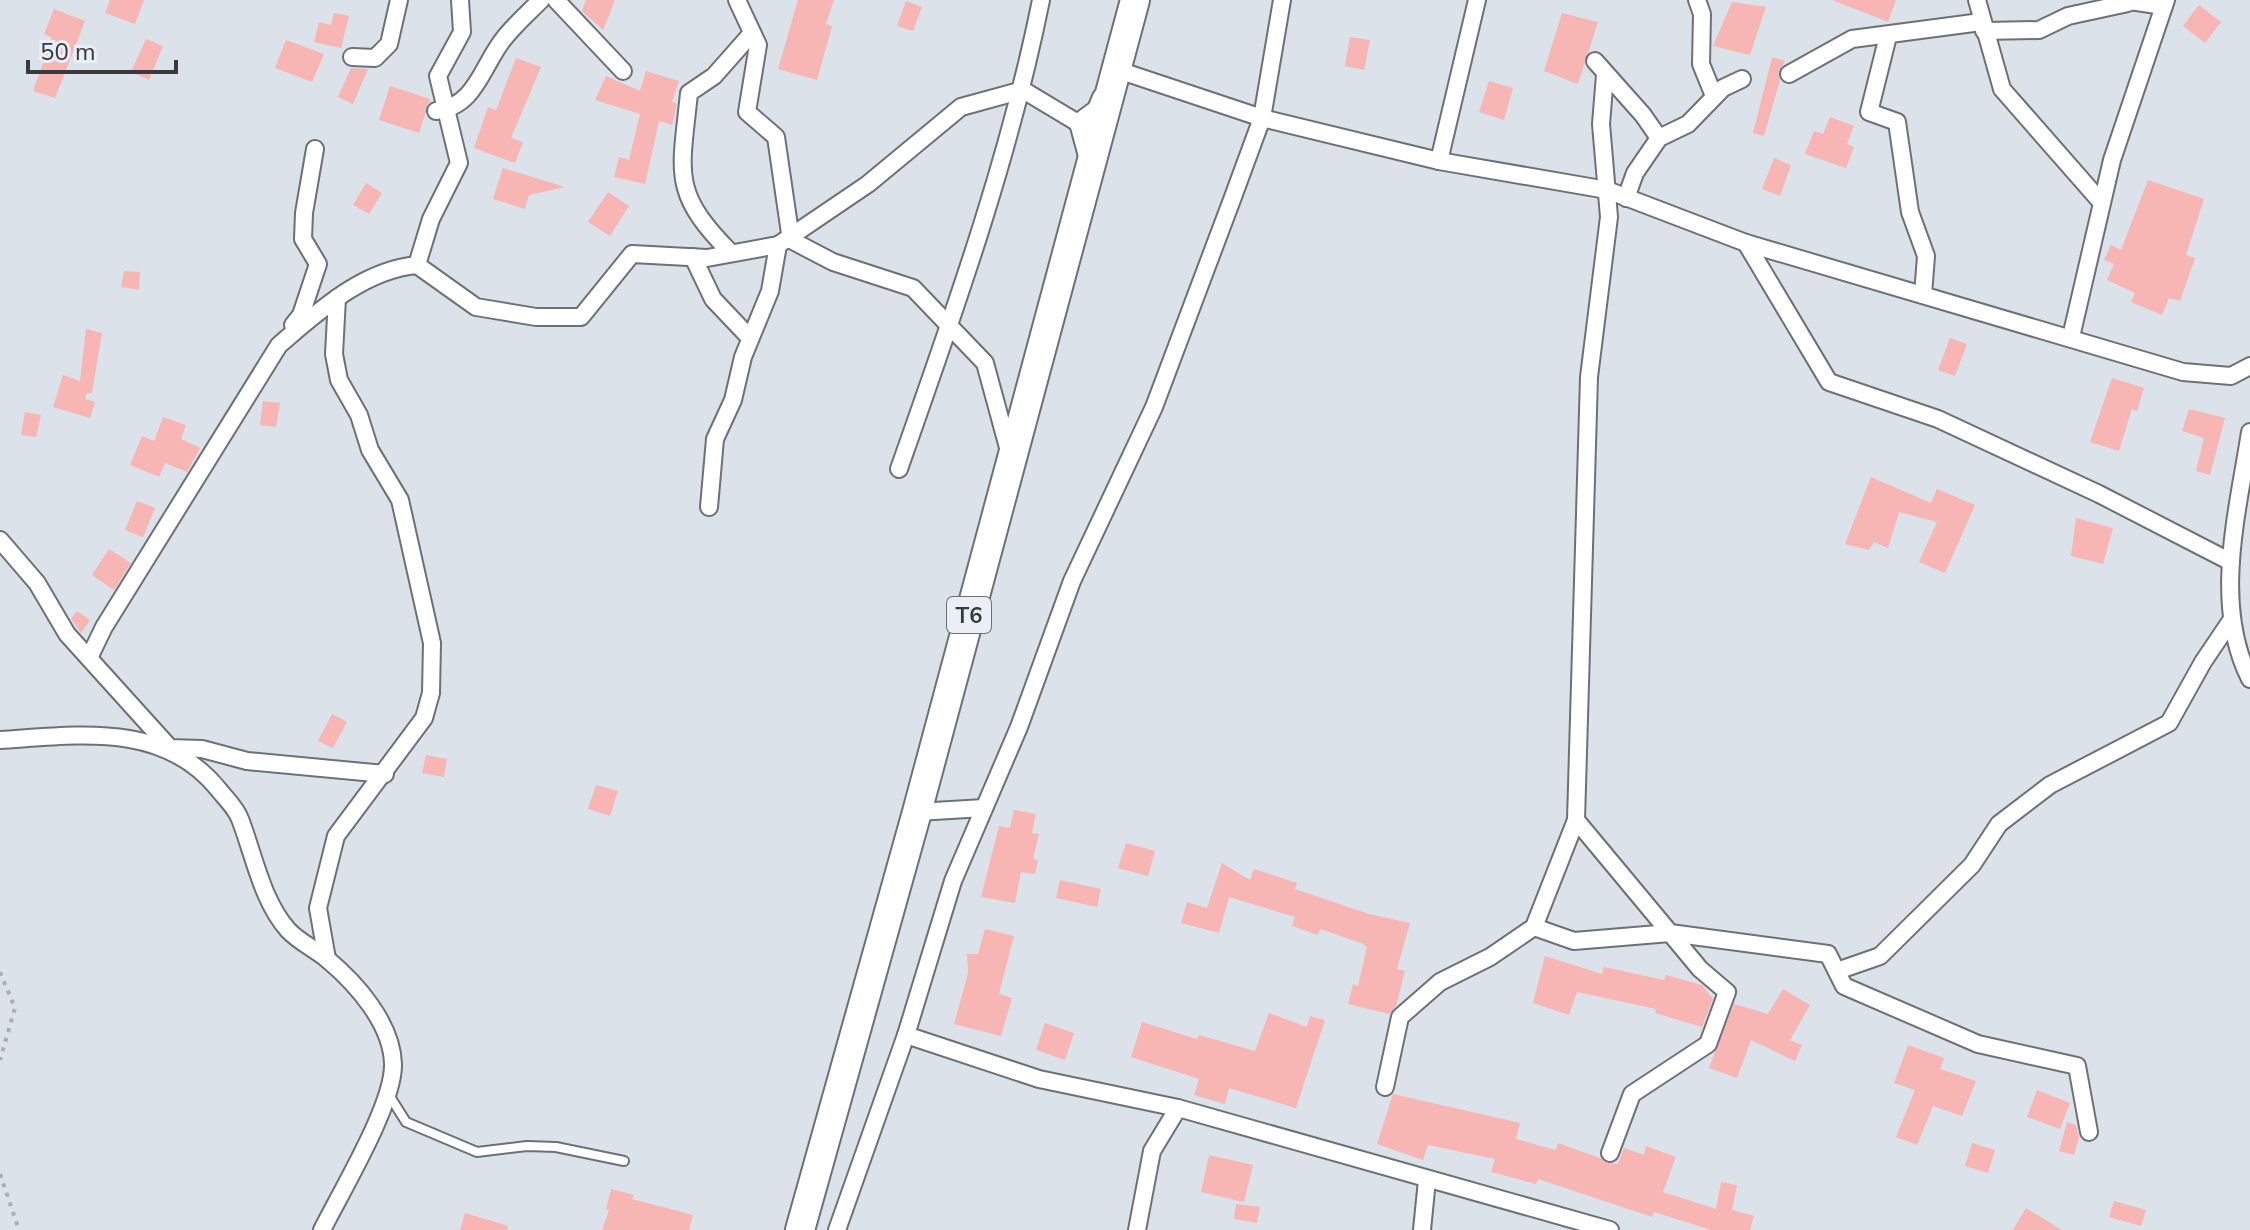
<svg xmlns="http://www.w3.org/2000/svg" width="2250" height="1230" viewBox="0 0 2250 1230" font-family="'Nunito Sans',sans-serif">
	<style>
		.building { fill: #f7b5b3 }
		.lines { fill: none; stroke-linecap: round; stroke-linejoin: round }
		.service-casing { stroke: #6c7178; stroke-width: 12 }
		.minor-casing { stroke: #6c7178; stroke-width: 20 }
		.trunk-casing { stroke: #6c7178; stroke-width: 32 }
		.path { stroke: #aaafb6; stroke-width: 4; stroke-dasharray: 4 6; stroke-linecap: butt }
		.service { stroke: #fff; stroke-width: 8 }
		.minor { stroke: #fff; stroke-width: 16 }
		.trunk { stroke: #fff; stroke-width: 28 }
		.labels { text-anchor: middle; stroke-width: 6; stroke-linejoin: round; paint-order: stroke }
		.shield { fill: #eaeff7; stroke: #6d7075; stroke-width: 2 }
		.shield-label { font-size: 22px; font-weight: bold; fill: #383a3d }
	</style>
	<rect width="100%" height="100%" fill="#dce2ea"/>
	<g class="building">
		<path d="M 110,0 L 144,0 L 135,24 L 105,13 Z"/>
		<path d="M 586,0 L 615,0 L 603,30 L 582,11 Z"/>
		<path d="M 798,0 L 834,0 L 826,24 L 832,26 L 817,80 L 778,69 Z"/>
		<path d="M 1832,0 L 1896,0 L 1888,22 Z"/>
		<path d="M 906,1 L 922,7 L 913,31 L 897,26 Z"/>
		<path d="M 1732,2 L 1766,7 L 1750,55 L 1713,46 Z"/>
		<path d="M 2199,5 L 2221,22 L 2205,43 L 2183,26 Z"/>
		<path d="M 54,9 L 85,21 L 55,98 L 33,91 L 52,38 L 44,34 Z"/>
		<path d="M 334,13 L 349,16 L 341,48 L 314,42 L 319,22 L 331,25 Z"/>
		<path d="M 1562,13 L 1598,22 L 1578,84 L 1544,71 Z"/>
		<path d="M 1350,37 L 1370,40 L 1364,70 L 1345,66 Z"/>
		<path d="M 146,39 L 163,46 L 149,80 L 131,72 Z"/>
		<path d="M 286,40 L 324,54 L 312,82 L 275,68 Z"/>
		<path d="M 1772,57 L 1785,61 L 1778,73 L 1780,80 L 1764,136 L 1753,133 Z"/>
		<path d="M 516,58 L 541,67 L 511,138 L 523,142 L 515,163 L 474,148 L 488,107 L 496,110 Z"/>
		<path d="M 351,68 L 368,69 L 353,104 L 338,97 Z"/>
		<path d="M 646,71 L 679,81 L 672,102 L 677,104 L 672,125 L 659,121 L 645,184 L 614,177 L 619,157 L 629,160 L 640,114 L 595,100 L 606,76 L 640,91 Z"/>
		<path d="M 1489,81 L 1513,88 L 1504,120 L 1479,112 Z"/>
		<path d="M 390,86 L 430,99 L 419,133 L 379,120 Z"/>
		<path d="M 1830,117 L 1854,126 L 1847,144 L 1854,147 L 1846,168 L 1805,154 L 1814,131 L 1823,134 Z"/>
		<path d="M 1774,158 L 1791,165 L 1780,196 L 1762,189 Z"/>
		<path d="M 503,168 L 565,187 L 529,195 L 525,209 L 493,199 Z"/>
		<path d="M 2148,180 L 2204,199 L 2186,255 L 2195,258 L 2180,301 L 2169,298 L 2162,315 L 2131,302 L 2135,293 L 2107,280 L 2114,264 L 2104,260 L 2111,245 L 2121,250 Z"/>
		<path d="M 366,183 L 382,193 L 369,214 L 353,205 Z"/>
		<path d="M 608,192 L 629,206 L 610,236 L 588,222 Z"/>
		<path d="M 124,271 L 140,272 L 139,290 L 121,287 Z"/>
		<path d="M 86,329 L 102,333 L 92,393 L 87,393 L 85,399 L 95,402 L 90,418 L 53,407 L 63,375 L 80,381 Z"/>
		<path d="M 1950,338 L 1967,344 L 1955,376 L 1938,370 Z"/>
		<path d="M 2112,378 L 2144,388 L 2137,411 L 2132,409 L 2119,451 L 2090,442 Z"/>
		<path d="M 263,401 L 280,403 L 276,427 L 260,425 Z"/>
		<path d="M 2189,409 L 2225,418 L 2210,475 L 2196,471 L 2204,438 L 2182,431 Z"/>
		<path d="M 25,412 L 41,415 L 36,437 L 21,435 Z"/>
		<path d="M 163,417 L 186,425 L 181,439 L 200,448 L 187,472 L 165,463 L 159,477 L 130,465 L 142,436 L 154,441 Z"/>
		<path d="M 1871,477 L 1931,503 L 1937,489 L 1975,505 L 1945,573 L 1919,562 L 1937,522 L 1899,512 L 1888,548 L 1874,542 L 1869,550 L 1845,544 Z"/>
		<path d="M 137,501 L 155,508 L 143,537 L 125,530 Z"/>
		<path d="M 2076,518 L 2113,528 L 2103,564 L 2071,556 Z"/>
		<path d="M 109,549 L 131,563 L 114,590 L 92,575 Z"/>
		<path d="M 77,611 L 90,620 L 81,633 L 71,619 Z"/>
		<path d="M 332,714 L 347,722 L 333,748 L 318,741 Z"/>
		<path d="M 426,755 L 447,759 L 444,777 L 422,773 Z"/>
		<path d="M 596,785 L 618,791 L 610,816 L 588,809 Z"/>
		<path d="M 1014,810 L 1036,814 L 1032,833 L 1039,834 L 1033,859 L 1038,860 L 1035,874 L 1021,872 L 1015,903 L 981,897 L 999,826 L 1010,828 Z"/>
		<path d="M 1126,843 L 1155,851 L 1148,876 L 1118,868 Z"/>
		<path d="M 1222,863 L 1250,880 L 1254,869 L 1297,883 L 1295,889 L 1369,914 L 1410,923 L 1397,969 L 1405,971 L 1396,1006 L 1389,1014 L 1348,1004 L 1353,984 L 1358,986 L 1367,947 L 1361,943 L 1320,929 L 1318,935 L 1292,926 L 1295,917 L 1229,897 L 1219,933 L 1181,923 L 1187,902 L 1207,908 Z"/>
		<path d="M 1060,880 L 1101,889 L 1097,907 L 1056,898 Z"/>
		<path d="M 985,929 L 1014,936 L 999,994 L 1012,998 L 1001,1036 L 954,1024 L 968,973 L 967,954 L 978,954 Z"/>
		<path d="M 1545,956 L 1602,974 L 1604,967 L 1664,980 L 1666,975 L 1702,985 L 1713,999 L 1702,1027 L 1655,1013 L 1656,1009 L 1577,992 L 1569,1015 L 1533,1003 Z"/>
		<path d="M 1783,989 L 1810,1005 L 1790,1040 L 1802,1045 L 1795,1061 L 1751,1040 L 1737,1078 L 1709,1068 L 1734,1004 L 1768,1014 Z"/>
		<path d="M 1269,1013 L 1307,1027 L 1310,1016 L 1325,1020 L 1296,1108 L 1229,1088 L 1225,1104 L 1194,1095 L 1199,1079 L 1131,1057 L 1142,1022 L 1197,1039 L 1199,1035 L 1255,1051 Z"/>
		<path d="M 1045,1023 L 1074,1033 L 1065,1060 L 1036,1050 Z"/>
		<path d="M 1908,1045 L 1944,1058 L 1940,1069 L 1976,1081 L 1962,1116 L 1933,1106 L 1917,1145 L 1896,1137 L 1915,1090 L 1894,1083 Z"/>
		<path d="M 2037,1090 L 2070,1103 L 2060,1129 L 2027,1117 Z"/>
		<path d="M 1393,1094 L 1520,1123 L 1516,1139 L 1556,1150 L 1558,1143 L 1600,1158 L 1607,1163 L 1618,1164 L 1624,1148 L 1644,1155 L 1646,1146 L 1676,1157 L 1663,1192 L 1716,1209 L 1721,1182 L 1737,1185 L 1732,1210 L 1754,1216 L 1750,1230 L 1712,1230 L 1654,1212 L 1652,1217 L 1538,1179 L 1536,1184 L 1491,1172 L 1495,1159 L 1428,1145 L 1423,1160 L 1377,1144 Z"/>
		<path d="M 2067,1122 L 2076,1125 L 2079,1137 L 2074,1155 L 2059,1151 Z"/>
		<path d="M 1972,1143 L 1995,1150 L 1988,1173 L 1965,1166 Z"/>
		<path d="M 1209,1155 L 1253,1165 L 1244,1202 L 1201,1192 Z"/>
		<path d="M 611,1189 L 634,1195 L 632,1199 L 693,1215 L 689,1230 L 602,1230 L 609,1210 L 606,1209 Z"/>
		<path d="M 2114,1201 L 2146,1210 L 2141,1226 L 2109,1217 Z"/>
		<path d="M 1236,1204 L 1260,1207 L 1257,1223 L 1234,1219 Z"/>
		<path d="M 2026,1208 L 2062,1230 L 2013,1230 Z"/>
		<path d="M 465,1213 L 508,1226 L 507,1230 L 460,1230 Z"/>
	</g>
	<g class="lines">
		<g class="service-casing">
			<path id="service" d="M 389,1095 L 406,1122 L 477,1152 L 527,1146 L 556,1147 L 624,1161"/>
		</g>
		<g class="minor-casing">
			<g id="minor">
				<path d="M 460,0 L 462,32 L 438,76 L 459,163 L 431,219 L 417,265 L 476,307 L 536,317 L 581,317 L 632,254 L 707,258 L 778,245 L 868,184 L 961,107 L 1023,90 L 1078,123 L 1088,160"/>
				<path d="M 556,0 L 623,71"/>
				<path d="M 737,0 L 758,45 L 747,112 L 776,137 L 791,240"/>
				<path d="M 1697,0 L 1702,14 L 1701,64 L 1714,96"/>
				<path d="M 1977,0 L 2002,89 L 2101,202"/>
				<path d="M 2123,0 L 2164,6"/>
				<path d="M 1984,31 L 2039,30 L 2068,16 L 2128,3"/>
				<path d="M 1888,36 L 1869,112 L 1897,122 L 1910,212 L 1926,256 L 1923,295"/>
				<path d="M 352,57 L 375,58 L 389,44 L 399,0"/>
				<path d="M 1595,61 L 1643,115 L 1659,138"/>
				<path d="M 1113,73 L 1115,69 L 1262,118 L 1439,161 L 1607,190 L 1746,243 L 2183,372 L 2231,376 L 2250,366"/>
				<path d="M 1789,74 L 1852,39 L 1981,22"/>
				<path d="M 1605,75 L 1601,124 L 1609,217 L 1589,377 L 1576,820 L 1700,969 L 1727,992 L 1708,1044 L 1632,1094 L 1610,1153"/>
				<path d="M 436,111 C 475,106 481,69 502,41 C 513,26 528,13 541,0"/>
				<path d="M 1077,123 L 1096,109 L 1101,97"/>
				<path d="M 1439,161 L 1477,0"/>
				<path d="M 1626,198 L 1635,173 L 1659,138 L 1688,124 L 1723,88 L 1742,79"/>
				<path d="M 791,240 L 833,262 L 913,288 L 985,363 L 1010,455"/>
				<path d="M 1746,243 L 1829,382 L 1938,419 L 2099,494 L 2231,562"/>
				<path d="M 731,253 C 670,192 681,173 689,93 L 714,76 L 752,33"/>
				<path d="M 693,257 L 713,299 L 750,338"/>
				<path d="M 293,325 L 301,315 L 318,264 L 303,239 L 304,213 L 315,149"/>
				<path d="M 2071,337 L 2112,160 L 2166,0"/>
				<path d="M 2250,432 C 2238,511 2212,604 2250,679"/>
				<path d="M 899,469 C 953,315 1009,160 1041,0"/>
				<path d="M 709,507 L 715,439 L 733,400 L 743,357 L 770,291 L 778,245"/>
				<path d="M 0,540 L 37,583 L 67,634 L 170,748 L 202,749 L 247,761 L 385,774"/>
				<path d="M 89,658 L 104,627 L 279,345 C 319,311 363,270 417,265"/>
				<path d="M 0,740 C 78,735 164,721 219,790 C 226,799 236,808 240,819 C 254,855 262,901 288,930 C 299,942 315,949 327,959 C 357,984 392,1024 393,1064 C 394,1104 342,1190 322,1230"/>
				<path d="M 917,812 L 984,808"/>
				<path d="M 1534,927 L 1574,941 L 1670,933 L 1828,954 L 1844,986 L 1978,1044 L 2077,1066 L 2089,1132"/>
				<path d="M 327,959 L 318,908 L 336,836 L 424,718 L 431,693 L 432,643 L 400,500 L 370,450 L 359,415 L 339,380 L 334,354 L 337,298"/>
				<path d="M 1837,971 L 1880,956 L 1972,865 L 1999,824 L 2050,785 L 2169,723 L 2203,662 L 2232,619"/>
				<path d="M 906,1035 L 1039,1079 L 1178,1108"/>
				<path d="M 1385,1087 L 1400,1017 L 1440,982 L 1490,957 L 1534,927 L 1576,820"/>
				<path d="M 837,1230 L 906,1035 L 953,881 L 1019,727 L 1072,581 L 1154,407 L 1233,197 L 1262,118 L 1282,0"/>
				<path d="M 1137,1230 L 1152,1151 L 1178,1108 L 1610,1230"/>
				<path d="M 1422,1230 L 1427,1180"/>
			</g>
		</g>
		<g class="trunk-casing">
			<path id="trunk" d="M 800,1230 L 917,812 L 1135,0"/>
		</g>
		<g class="path">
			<path d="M 0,972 L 15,1008 L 0,1060"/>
			<path d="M 0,1174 L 19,1230"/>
		</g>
		<use href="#service" class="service"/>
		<use href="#minor" class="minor"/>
		<use href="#trunk" class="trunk"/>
	</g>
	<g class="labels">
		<rect class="shield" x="947" y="597" width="44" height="36" rx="6"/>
		<g class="shield-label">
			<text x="969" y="623">T6</text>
		</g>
	</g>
	<path d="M28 60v12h148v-12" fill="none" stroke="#383a3d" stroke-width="4"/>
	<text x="40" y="60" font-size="24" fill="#383a3d" stroke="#eaeff7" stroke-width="6" paint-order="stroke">50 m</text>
</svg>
